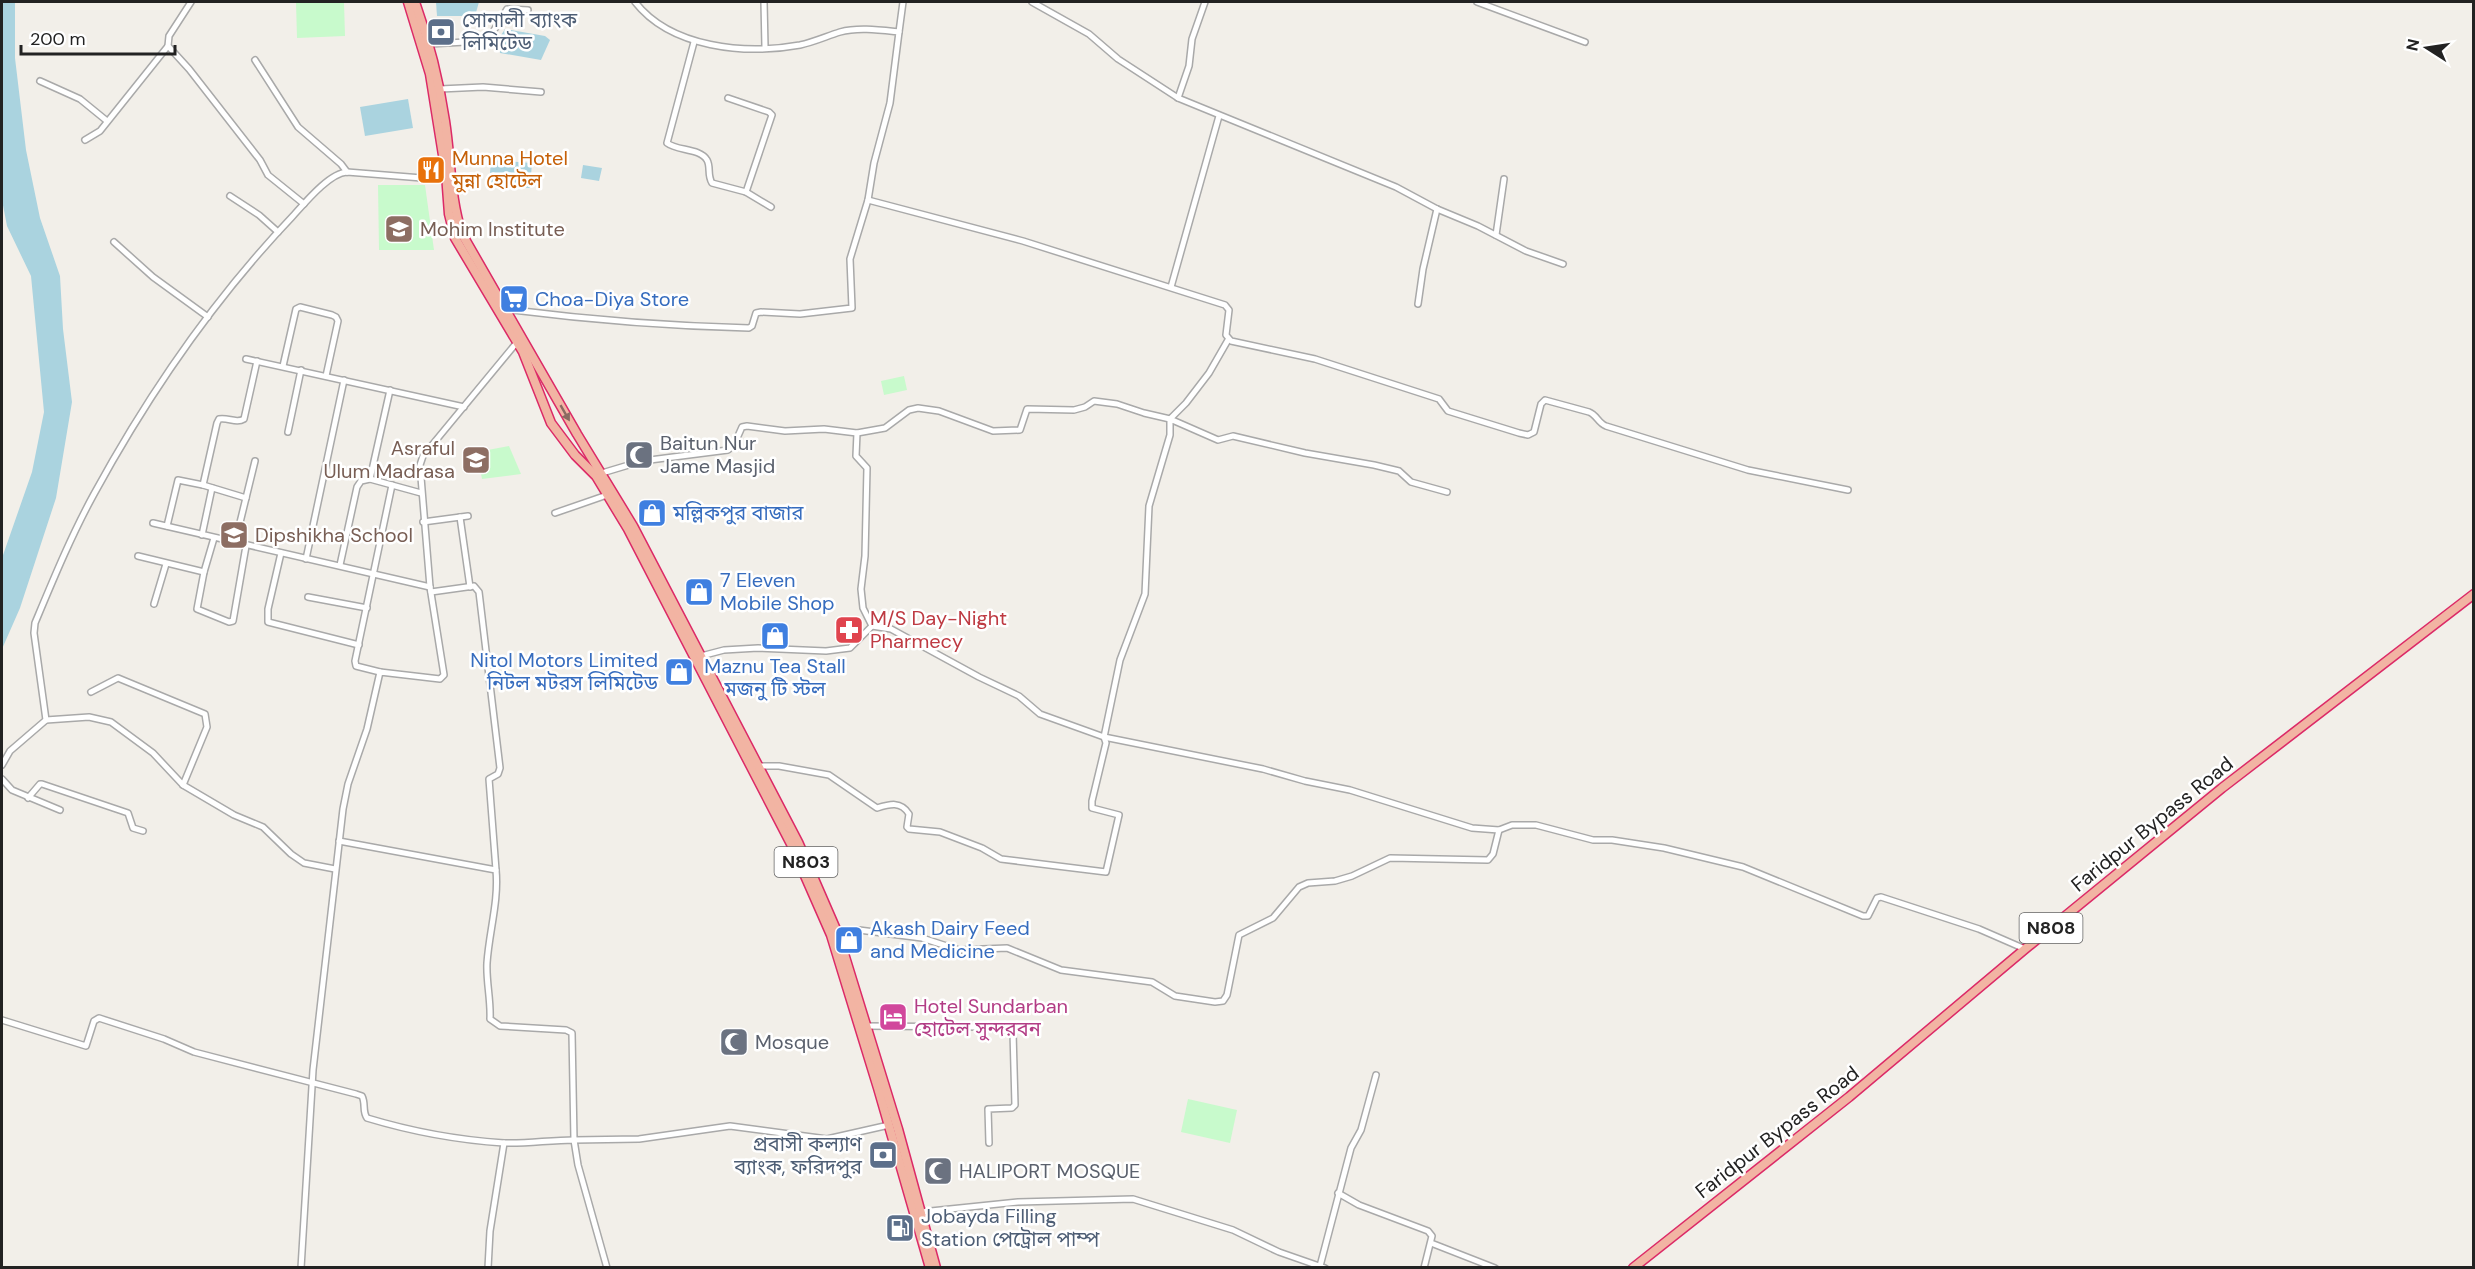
<svg xmlns="http://www.w3.org/2000/svg" width="2475" height="1269" viewBox="0 0 2475 1269" font-family="'DM Sans','Noto Sans Bengali',sans-serif">
	<style>
		.park { fill: #c8facc }
		.water { fill: #aad3df }
		.lines { fill: none; stroke-linecap: round; stroke-linejoin: round }
		.minor-casing { stroke: #a9a9a9; stroke-width: 8 }
		.trunk-casing { stroke: #dc2a67; stroke-width: 11 }
		.minor { stroke: #fff; stroke-width: 5 }
		.trunk { stroke: #f2b4a3; stroke-width: 8 }
		.oneway { fill: #8a6b62 }
		.labels { text-anchor: middle; stroke-width: 5; stroke-linejoin: round; paint-order: stroke }
		.shield { fill: #fff; stroke: #646464; stroke-width: 1.5 }
		.shield-label { font-size: 18px; font-weight: bold; fill: #222 }
		.service-label { font-size: 20px; fill: #4e5e75; stroke: #fff; text-anchor: start }
		.food-label { font-size: 20px; fill: #c56008; stroke: #fff; text-anchor: start }
		.education-label { font-size: 20px; fill: #785e54; stroke: #fff; text-anchor: start }
		.shop-label { font-size: 20px; fill: #366cbe; stroke: #fff; text-anchor: start }
		.worship-label { font-size: 20px; fill: #5b616d; stroke: #fff; text-anchor: start }
		.health-label { font-size: 20px; fill: #be3a42; stroke: #fff; text-anchor: start }
		.street-label { font-size: 20px; fill: #222; stroke: #fff }
		.hotel-label { font-size: 20px; fill: #b23c85; stroke: #fff; text-anchor: start }
	</style>
	<rect width="100%" height="100%" fill="#f2efe9"/>
	<g class="park">
		<path d="M 296,2 L 344,2 L 345,36 L 297,38 Z"/>
		<path d="M 378,185 L 425,185 L 434,250 L 379,250 Z"/>
		<path d="M 904,376 L 907,390 L 884,395 L 881,381 Z"/>
		<path d="M 509,446 L 521,474 L 482,479 L 477,452 Z"/>
		<path d="M 1188,1099 L 1237,1110 L 1230,1143 L 1181,1132 Z"/>
	</g>
	<g class="water">
		<path d="M 2,2 L 15,2 L 15,58 L 26,150 L 40,218 L 60,276 L 63,329 L 72,402 L 56,498 L 20,608 L 2,649 L 2,558 L 32,472 L 44,412 L 31,276 L 7,226 L 2,200 Z"/>
		<path d="M 436,2 L 479,2 L 475,16 L 437,16 Z"/>
		<path d="M 505,29 L 545,36 L 550,40 L 541,60 L 500,53 L 498,40 Z"/>
		<path d="M 408,99 L 413,128 L 365,136 L 360,107 Z"/>
		<path d="M 491,160 L 532,163 L 530,188 L 489,186 Z"/>
		<path d="M 583,165 L 602,168 L 599,181 L 581,178 Z"/>
	</g>
	<g class="lines">
		<g class="minor-casing">
			<g id="minor">
				<path d="M 191,2 L 169,36 L 168,46 L 189,69 L 260,160 L 268,175 L 304,204"/>
				<path d="M 764,2 L 765,47"/>
				<path d="M 1032,2 L 1089,34 L 1118,59 L 1178,98 L 1396,187 L 1437,209 L 1478,226 L 1526,251 L 1563,264"/>
				<path d="M 1477,2 L 1585,42"/>
				<path d="M 899,32 L 903,2"/>
				<path d="M 694,42 L 667,143 C 677,151 700,148 707,160 C 711,167 707,175 712,183 L 746,192 L 771,207"/>
				<path d="M 429,44 L 484,41 L 491,35 L 507,9 L 528,10"/>
				<path d="M 255,60 L 298,127 L 341,164 L 347,172"/>
				<path d="M 40,81 L 80,99 L 107,121"/>
				<path d="M 440,89 L 483,87 L 541,92"/>
				<path d="M 728,98 L 769,112 L 772,115 L 746,192"/>
				<path d="M 1178,98 L 1189,66 L 1192,39 L 1205,2"/>
				<path d="M 85,140 L 100,131 L 168,46"/>
				<path d="M 230,196 L 259,215 L 278,232"/>
				<path d="M 868,200 L 1023,241 L 1225,305 L 1229,310 L 1226,335 L 1231,341 L 1315,359 L 1439,399 L 1448,411 L 1519,433 L 1528,435 L 1534,432 L 1541,404 L 1545,400 L 1589,412 C 1597,415 1598,423 1606,426 L 1748,470 L 1848,490"/>
				<path d="M 1496,235 L 1504,179"/>
				<path d="M 114,242 L 153,277 L 208,317"/>
				<path d="M 1171,287 L 1219,116"/>
				<path d="M 1418,304 L 1423,269 L 1437,209"/>
				<path d="M 504,312 L 513,310 C 592,320 670,326 749,328 L 752,326 L 756,313 L 761,312 L 800,314 L 852,308 L 850,259 L 868,200 L 874,163 L 890,103 L 899,32 C 880,30 858,27 840,32 C 827,36 814,42 800,45 C 745,55 671,48 635,2"/>
				<path d="M 246,359 L 464,407"/>
				<path d="M 283,366 L 296,309 L 300,307 L 332,315 L 336,317 L 338,321 L 326,376"/>
				<path d="M 288,432 L 301,370"/>
				<path d="M 857,433 L 856,456 L 867,468 L 865,556 L 861,589 L 863,608 L 872,626"/>
				<path d="M 602,473 L 642,461 L 728,450 L 734,445 L 742,427 L 747,426 L 785,431 L 824,429 L 857,433 L 885,428 L 909,410 L 918,408 L 939,411 L 993,431 L 1020,430 L 1027,409 L 1074,410 L 1085,407 L 1094,401 L 1117,404 L 1144,413 L 1170,419 L 1186,403 L 1209,373 L 1228,340"/>
				<path d="M 370,479 L 390,390"/>
				<path d="M 246,498 L 203,485 L 217,423 L 219,419 C 228,417 236,424 244,419 L 257,361"/>
				<path d="M 555,513 L 607,495"/>
				<path d="M 460,517 L 470,587"/>
				<path d="M 423,522 L 468,516"/>
				<path d="M 153,523 L 430,587"/>
				<path d="M 167,526 L 178,480 L 203,485"/>
				<path d="M 202,535 L 212,488"/>
				<path d="M 235,543 L 255,461"/>
				<path d="M 281,553 L 268,609 L 268,622 L 359,645"/>
				<path d="M 138,556 L 204,572 L 214,538"/>
				<path d="M 306,559 L 344,380"/>
				<path d="M 340,565 L 357,487 L 361,481 L 370,479 L 421,493"/>
				<path d="M 204,572 L 197,609 L 229,622 L 233,621 L 246,546"/>
				<path d="M 431,592 L 474,586 L 479,592 L 500,768 L 498,774 L 489,779 L 496,870"/>
				<path d="M 308,597 L 367,608"/>
				<path d="M 154,604 L 166,564"/>
				<path d="M 701,656 L 724,650 L 758,648 L 826,651 L 850,648 L 872,626 L 891,629 L 979,677 L 1019,696 L 1040,714 L 1104,737 L 1263,769 L 1305,781 L 1350,790 L 1472,828 L 1499,830 L 1512,825 L 1536,825 L 1593,840 L 1612,840 L 1664,848 L 1743,867 L 1863,916 L 1868,916 L 1877,898 L 1881,897 L 1979,929 L 2025,949"/>
				<path d="M 380,672 L 356,666 L 355,661 L 392,485"/>
				<path d="M 91,692 L 118,678 L 205,714 L 207,727 L 183,785"/>
				<path d="M 46,720 L 89,717 L 111,722 L 153,753 L 183,785 L 234,815 L 263,827 L 291,854 L 304,863 L 335,869"/>
				<path d="M 2,765 L 10,751 L 46,720 L 34,633 L 35,623 C 53,580 71,536 94,494 C 148,395 214,299 292,217 C 304,204 329,173 347,172 L 422,178 L 447,174"/>
				<path d="M 758,766 L 779,766 L 829,775 L 877,808 C 890,804 901,801 909,814 L 907,827 L 909,829 L 940,832 L 982,848 L 1001,859 L 1106,872 L 1119,815 L 1092,808 L 1092,801 L 1106,743 L 1104,737 L 1120,660 L 1145,594 L 1149,506 L 1170,435 L 1170,419 L 1218,440 L 1233,436 L 1305,453 L 1374,465 L 1399,471 L 1411,482 L 1447,492"/>
				<path d="M 2,779 L 12,790 L 60,810"/>
				<path d="M 28,798 L 40,784 L 42,784 L 128,813 L 133,828 L 143,831"/>
				<path d="M 339,841 L 496,870 C 499,901 489,932 487,963 C 486,981 491,1000 490,1019 L 500,1026 L 566,1030 L 572,1033 L 574,1140 L 639,1139 L 730,1126 L 827,1139 L 889,1125"/>
				<path d="M 836,934 L 859,930 L 922,938 L 959,950 L 1007,948 L 1061,970 L 1152,982 L 1175,996 L 1215,1002 L 1223,1001 L 1227,995 L 1239,935 L 1273,918 L 1299,887 L 1308,883 L 1335,881 L 1352,876 L 1390,858 L 1488,860 L 1493,854 L 1499,830"/>
				<path d="M 2,1020 L 86,1046 L 94,1021 L 99,1018 L 164,1039 L 194,1052 L 356,1094 L 362,1096 C 366,1104 362,1111 367,1118 C 410,1131 458,1140 504,1143 C 527,1144 550,1140 574,1140 L 578,1165 L 607,1268"/>
				<path d="M 866,1026 L 981,1027 L 1013,1032 L 1015,1105 L 1012,1108 L 988,1109 L 989,1143"/>
				<path d="M 1338,1193 L 1359,1205 L 1428,1231 L 1432,1236 L 1424,1268"/>
				<path d="M 921,1212 L 1018,1202 L 1133,1199 L 1233,1230 L 1279,1252 L 1325,1268"/>
				<path d="M 1431,1243 L 1495,1268"/>
				<path d="M 1320,1266 L 1351,1148 L 1361,1130 L 1376,1075"/>
				<path d="M 301,1268 L 313,1070 L 343,809 L 348,784 L 367,729 L 380,672 L 440,679 L 444,675 L 430,587 L 420,465 L 423,456 L 518,341"/>
				<path d="M 488,1268 L 490,1231 L 504,1143"/>
			</g>
		</g>
		<g class="trunk-casing">
			<g id="trunk">
				<path d="M 408,2 L 430,74 L 446,174 L 449,214 L 455,238 L 523,352 L 551,423 L 575,455 L 596,476 L 628,529 L 791,844 L 831,935 L 878,1088 L 930,1268"/>
				<path d="M 415,2 C 429,41 439,80 445,121 C 451,159 450,198 462,234 L 577,434 L 633,526 L 798,842 L 838,934 L 898,1129 L 936,1268"/>
				<path d="M 1633,1268 L 1849,1097 L 2025,949 L 2222,788 L 2474,594"/>
			</g>
		</g>
		<use href="#minor" class="minor"/>
		<use href="#trunk" class="trunk"/>
	</g>
	<defs><path id="oneway-solid" d="M-6-.8H1V-3.2L6.5 0L1 3.2V.8H-6Z" transform="scale(1.5)"/></defs>
	<use class="oneway" href="#oneway-solid" transform="translate(565 413) rotate(60)"/>
	<defs>
		<g id="bank-square" transform="scale(1.5)"><rect x="-9" y="-9" width="18" height="18" rx="4" fill="#5c6f8a" stroke="#fff"/><path d="M-6-4H6V4H-6ZM0-2.3a2.3 2.3 0 1 0 0 4.6a2.3 2.3 0 1 0 0-4.6Z" fill="#fff"/></g>
		<g id="restaurant-square" transform="scale(1.5)"><rect x="-9" y="-9" width="18" height="18" rx="4" fill="#e8710a" stroke="#fff"/><path d="M-5-6h1v4h1v-4h1v4h1v-4h1v5L-1.5 .5V6h-2V.5L-5-1ZM5-6V6H3V1.5H1.5Q1.5-4 5-6Z" fill="#fff"/></g>
		<g id="school-square" transform="scale(1.5)"><rect x="-9" y="-9" width="18" height="18" rx="4" fill="#8d6e63" stroke="#fff"/><path d="M0-5L7-2L0 1L-7-2ZM-4 1L0 2.5L4 1V4Q0 6-4 4Z" fill="#fff"/></g>
		<g id="supermarket-square" transform="scale(1.5)"><rect x="-9" y="-9" width="18" height="18" rx="4" fill="#3f7fe0" stroke="#fff"/><path d="M-6-5.5h2.5l.6 2H6L4.5 2H-2.5L-4.4-4H-6ZM-1.5 3.2a1.3 1.3 0 1 0 .1 0ZM3 3.2a1.3 1.3 0 1 0 .1 0Z" fill="#fff"/></g>
		<g id="mosque-square" transform="scale(1.5)"><rect x="-9" y="-9" width="18" height="18" rx="4" fill="#6b7280" stroke="#fff"/><path d="M3.5-4.9A6 6 0 1 0 3.5 4.9A5 5 0 1 1 3.5-4.9Z" fill="#fff"/></g>
		<g id="shop-square" transform="scale(1.5)"><rect x="-9" y="-9" width="18" height="18" rx="4" fill="#3f7fe0" stroke="#fff"/><path d="M-5-2.5h2.3a2.7 3.5 0 0 1 5.4 0H5L5.5 6h-11ZM-1.5-2.5h3a1.5 2.3 0 0 0-3 0Z" fill="#fff"/></g>
		<g id="pharmacy-square" transform="scale(1.5)"><rect x="-9" y="-9" width="18" height="18" rx="4" fill="#e0444e" stroke="#fff"/><path d="M-2-6h4v4h4v4h-4v4h-4v-4h-4v-4h4Z" fill="#fff"/></g>
		<g id="hotel-square" transform="scale(1.5)"><rect x="-9" y="-9" width="18" height="18" rx="4" fill="#d1479c" stroke="#fff"/><path d="M-6-4.5h1.5V1H6V5H4.5V3h-9V5H-6ZM-4 0a1.8 1.8 0 1 1 3.6 0ZM.5 0V-2.5h3Q6-2.5 6 0Z" fill="#fff"/></g>
		<g id="fuel-square" transform="scale(1.5)"><rect x="-9" y="-9" width="18" height="18" rx="4" fill="#5c6f8a" stroke="#fff"/><path d="M-5.5-6h7V0h2V4h1.3V-2.5L3-4.5l.8-.8L6-3V5H2.5V1h-1V6h-7ZM-4.2-4.7v3.2H.2V-4.7Z" fill="#fff"/></g>
	</defs>
	<g fill-rule="evenodd">
		<use href="#bank-square" x="441" y="32"/>
		<use href="#restaurant-square" x="431" y="170"/>
		<use href="#school-square" x="399" y="229"/>
		<use href="#supermarket-square" x="514" y="299"/>
		<use href="#mosque-square" x="639" y="455"/>
		<use href="#school-square" x="476" y="460"/>
		<use href="#shop-square" x="652" y="513"/>
		<use href="#school-square" x="234" y="535"/>
		<use href="#shop-square" x="699" y="592"/>
		<use href="#pharmacy-square" x="849" y="630"/>
		<use href="#shop-square" x="775" y="636"/>
		<use href="#shop-square" x="679" y="672"/>
		<use href="#shop-square" x="849" y="940"/>
		<use href="#hotel-square" x="893" y="1017"/>
		<use href="#mosque-square" x="734" y="1042"/>
		<use href="#bank-square" x="883" y="1155"/>
		<use href="#mosque-square" x="938" y="1171"/>
		<use href="#fuel-square" x="900" y="1228"/>
	</g>
	<g class="labels">
		<g class="shield">
			<rect x="774.5" y="847" width="63" height="30" rx="4.5"/>
			<rect x="2019.5" y="913" width="63" height="30" rx="4.5"/>
		</g>
		<g class="shield-label">
			<text x="806" y="868">N803</text>
			<text x="2051" y="934">N808</text>
		</g>
		<g class="service-label">
			<text x="462" y="27">সোনালী ব্যাংক<tspan x="462" dy="23">লিমিটেড</tspan></text>
			<text x="862" y="1151" text-anchor="end">প্রবাসী কল্যাণ<tspan x="862" dy="23">ব্যাংক, ফরিদপুর</tspan></text>
			<text x="921" y="1223">Jobayda Filling<tspan x="921" dy="23">Station পেট্রোল পাম্প</tspan></text>
		</g>
		<g class="food-label">
			<text x="452" y="165">Munna Hotel<tspan x="452" dy="23">মুন্না হোটেল</tspan></text>
		</g>
		<g class="education-label">
			<text x="420" y="236">Mohim Institute</text>
			<text x="455" y="455" text-anchor="end">Asraful<tspan x="455" dy="23">Ulum Madrasa</tspan></text>
			<text x="255" y="542">Dipshikha School</text>
		</g>
		<g class="shop-label">
			<text x="535" y="306">Choa-Diya Store</text>
			<text x="673" y="520">মল্লিকপুর বাজার</text>
			<text x="720" y="587">7 Eleven<tspan x="720" dy="23">Mobile Shop</tspan></text>
			<text x="658" y="667" text-anchor="end">Nitol Motors Limited<tspan x="658" dy="23">নিটল মটরস লিমিটেড</tspan></text>
			<text x="775" y="673" text-anchor="middle">Maznu Tea Stall<tspan x="775" dy="23">মজনু টি স্টল</tspan></text>
			<text x="870" y="935">Akash Dairy Feed<tspan x="870" dy="23">and Medicine</tspan></text>
		</g>
		<g class="worship-label">
			<text x="660" y="450">Baitun Nur<tspan x="660" dy="23">Jame Masjid</tspan></text>
			<text x="755" y="1049">Mosque</text>
			<text x="959" y="1178">HALIPORT MOSQUE</text>
		</g>
		<g class="health-label">
			<text x="870" y="625">M/S Day-Night<tspan x="870" dy="23">Pharmecy</tspan></text>
		</g>
		<g class="street-label">
			<text transform="translate(2152 824) rotate(-39)" y="7">Faridpur Bypass Road</text>
			<text transform="translate(1777 1132) rotate(-38)" y="7">Faridpur Bypass Road</text>
		</g>
		<g class="hotel-label">
			<text x="914" y="1013">Hotel Sundarban<tspan x="914" dy="23">হোটেল সুন্দরবন</tspan></text>
		</g>
	</g>
	<rect width="2475" height="1269" fill="none" stroke="#222222" stroke-width="6"/>
	<g transform="translate(2427 48) rotate(282)" stroke="#ffffff" stroke-width="4.5" paint-order="stroke">
	<path d="M0-4.5L10 22L0 15L-10 22Z" fill="#222222"/>
	<text y="-9" font-size="16" font-weight="bold" text-anchor="middle" fill="#222222">N</text>
	</g>
	<path d="M21 45v9h154v-9" fill="none" stroke="#222222" stroke-width="3"/>
	<text x="30" y="45" font-size="18" fill="#222222" stroke="#ffffff" stroke-width="4.5" paint-order="stroke">200 m</text>
</svg>
